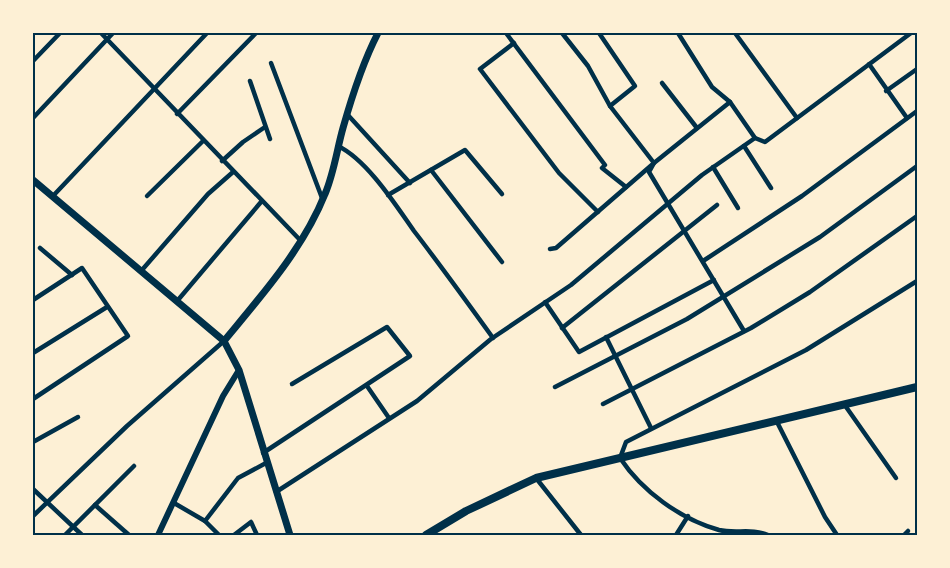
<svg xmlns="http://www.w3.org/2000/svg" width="950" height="568" viewBox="0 0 950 568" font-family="Quicksand,sans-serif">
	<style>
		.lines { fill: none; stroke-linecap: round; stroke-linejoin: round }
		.minor { stroke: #003049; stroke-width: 4.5 }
		.tertiary { stroke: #003049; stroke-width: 6 }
		.secondary { stroke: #003049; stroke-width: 7 }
		.primary { stroke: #003049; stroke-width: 8 }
		.neatline { fill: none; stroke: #003049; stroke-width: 2 }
	</style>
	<rect width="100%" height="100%" fill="#fdf0d5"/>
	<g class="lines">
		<g class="minor">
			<path d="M 101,33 L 301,241"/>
			<path d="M 506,33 L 605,165 L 602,168 L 626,187"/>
			<path d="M 562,33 L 588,66 L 610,106 L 654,163 L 649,172 L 744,331"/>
			<path d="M 599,33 L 635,86 L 610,106"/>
			<path d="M 678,33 L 712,87 L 730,102"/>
			<path d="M 735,33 L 797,118"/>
			<path d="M 514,43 L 480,69 L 559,173 L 598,212"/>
			<path d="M 33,61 L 60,33"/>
			<path d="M 271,63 L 322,198"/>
			<path d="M 869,64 L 907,118"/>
			<path d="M 250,81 L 270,139"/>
			<path d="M 662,83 L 697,128"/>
			<path d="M 886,91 L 917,69"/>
			<path d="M 177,114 L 256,33"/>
			<path d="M 347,114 L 410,183"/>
			<path d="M 33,118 L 113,33"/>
			<path d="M 338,146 C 367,160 395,204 414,231 C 441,266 467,302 493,338"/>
			<path d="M 744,146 L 771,188"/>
			<path d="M 222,161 L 243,142 L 265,127"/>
			<path d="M 713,167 L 738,208"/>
			<path d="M 431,170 L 502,262"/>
			<path d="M 388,195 L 465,150 L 502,194"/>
			<path d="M 147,196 L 203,141"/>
			<path d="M 52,197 L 207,33"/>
			<path d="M 40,248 L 72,275"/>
			<path d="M 550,249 L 556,248 L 654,163 L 730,102 L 755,138 L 765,142 L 911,33"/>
			<path d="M 703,261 L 802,196 L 917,111"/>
			<path d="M 142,270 L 208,194 L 233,172"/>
			<path d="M 33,300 L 82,268 L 128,336 L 33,399"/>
			<path d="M 178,300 L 261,202"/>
			<path d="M 545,302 L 579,352 L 714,280"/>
			<path d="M 562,328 L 717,205"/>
			<path d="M 606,337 L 651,428"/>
			<path d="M 33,353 L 107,307"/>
			<path d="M 367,386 L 389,418"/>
			<path d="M 555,387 L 687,319 L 820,237 L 917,166"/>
			<path d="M 603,404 L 751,328 L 810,292 L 917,216"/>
			<path d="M 844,404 L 896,478"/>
			<path d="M 776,420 L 825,517 L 837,535"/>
			<path d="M 33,442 L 78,417"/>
			<path d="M 263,453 L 410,356 L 387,327 L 292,384"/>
			<path d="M 536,478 L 581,535"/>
			<path d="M 33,489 L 82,535"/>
			<path d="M 276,492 L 417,401 L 491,339 L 571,285 L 702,175 L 755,138"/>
			<path d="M 174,503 L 205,521 L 238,478 L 266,463"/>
			<path d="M 95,505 L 129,535"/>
			<path d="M 33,516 L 127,426 L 224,341"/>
			<path d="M 205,521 L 219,535"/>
			<path d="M 65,535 L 134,466"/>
			<path d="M 234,535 L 251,522 L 257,535"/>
			<path d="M 676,535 L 688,516"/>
			<path d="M 768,535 C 752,528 735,534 719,530 C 680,519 642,491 620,458 L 626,442 L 806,350 L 917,281"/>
			<path d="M 904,535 L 908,531"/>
		</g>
		<path class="tertiary" d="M 158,535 L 223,396 L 239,370"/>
		<g class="secondary">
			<path d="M 33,180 L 224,341 L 239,370 L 290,535"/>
			<path d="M 224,341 C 262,295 303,249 325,194 C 334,173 337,149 343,128 C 352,96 363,62 378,33"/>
		</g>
		<path class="primary" d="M 426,535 L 466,511 L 536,478 L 917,387"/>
	</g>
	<rect width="950" height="568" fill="none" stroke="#fdf0d5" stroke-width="69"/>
	<rect x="34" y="34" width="882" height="500" class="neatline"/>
</svg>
